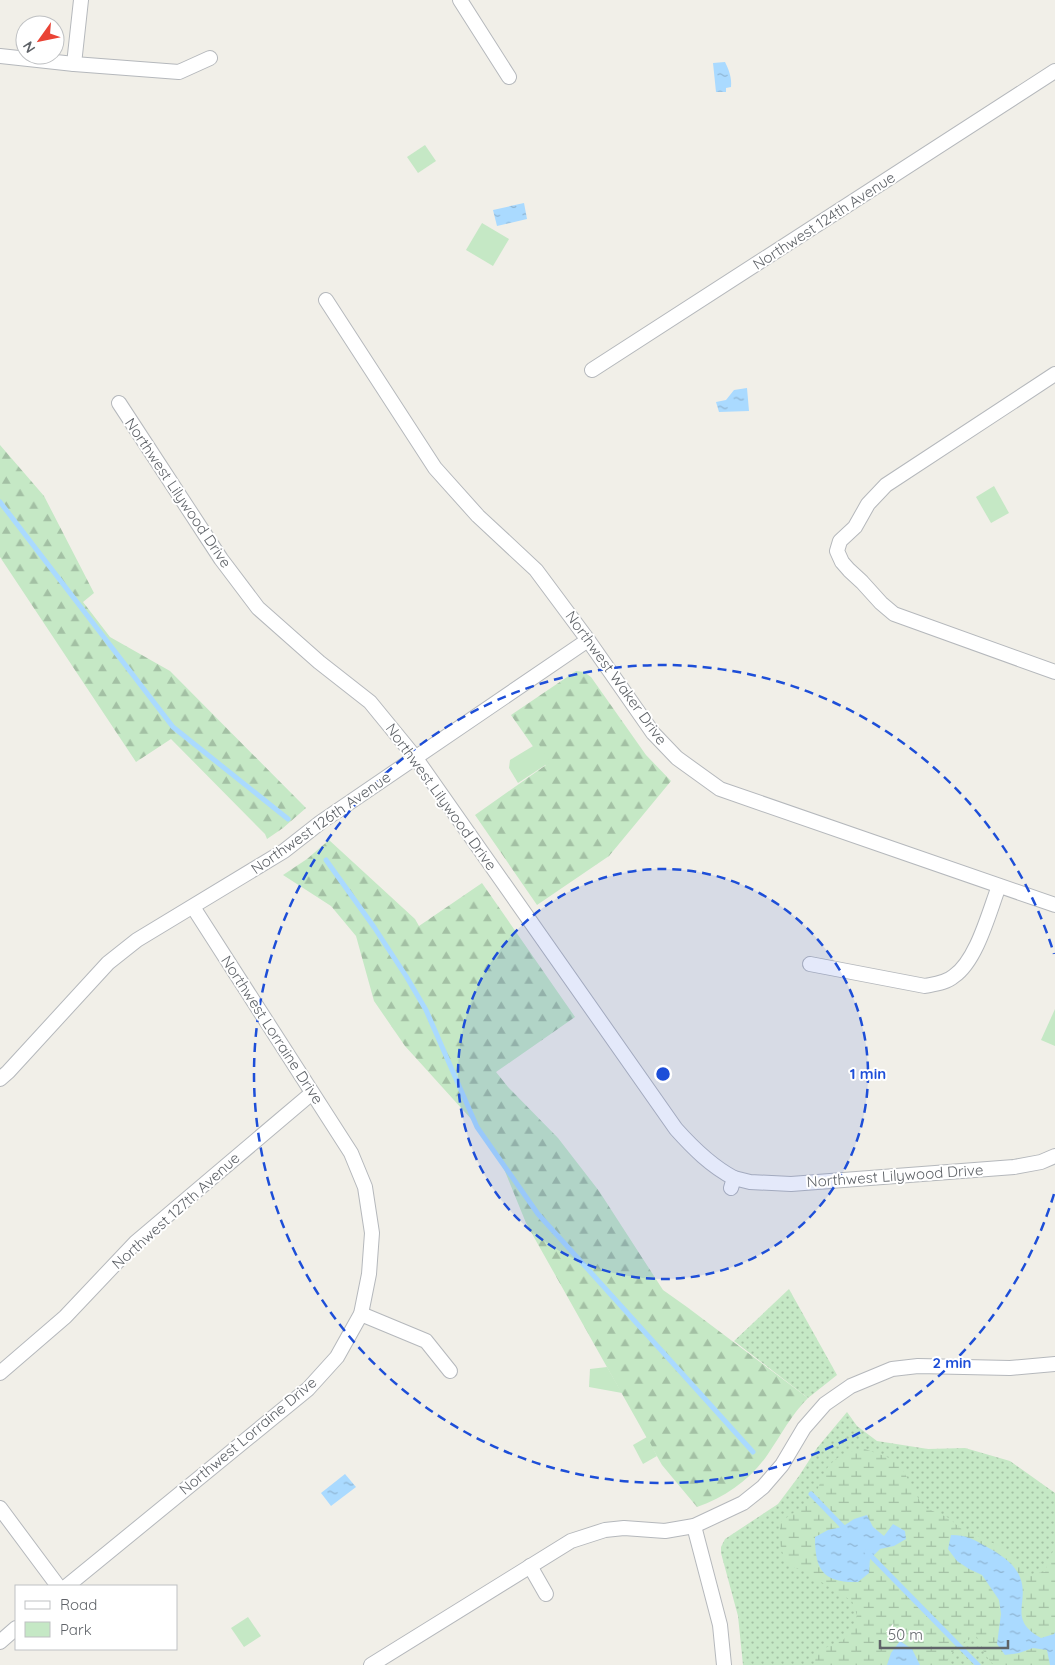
<svg xmlns="http://www.w3.org/2000/svg" width="1055" height="1665" viewBox="0 0 1055 1665" font-family="Quicksand,sans-serif">
	<style>
		.grass { fill: url(#grass-dots) }
		.forest { fill: url(#forest-firs) }
		.wetland { fill: url(#wetland-marsh) }
		.park { fill: #c5e8c5 }
		.water { fill: url(#water-ripples) }
		.lines { fill: none; stroke-linecap: round; stroke-linejoin: round }
		.stream { stroke: #aadaff; stroke-width: 5 }
		.minor-casing { stroke: #b5b8bc; stroke-width: 16 }
		.minor { stroke: #fff; stroke-width: 14 }
		.ring { fill: none; stroke: #1d4ed8; stroke-width: 2.5; stroke-dasharray: 9 6 }
		.labels { text-anchor: middle; stroke-width: 4; stroke-linejoin: round; paint-order: stroke }
		.street-label { font-size: 15px; fill: #5f6368; stroke: #fff }
		.centre { fill: #1d4ed8; stroke: #fff; stroke-width: 2.5 }
		.ring-label { font-size: 15px; text-anchor: middle; font-weight: bold; fill: #1d4ed8; stroke: #fff; stroke-width: 4; stroke-linejoin: round; paint-order: stroke }
	</style>
	<defs>
		<pattern id="grass-dots" width="8" height="8" patternUnits="userSpaceOnUse" patternTransform="scale(1.25)"><rect width="8" height="8" fill="#c5e8c5"/><path d="M2 2h.1M6 6h.1" fill="none" stroke="#a3c0a4" stroke-width="1.8" stroke-linecap="round"/></pattern>
		<pattern id="forest-firs" width="22" height="20" patternUnits="userSpaceOnUse" patternTransform="scale(1.25)"><rect width="22" height="20" fill="#c5e8c5"/><path d="M5 1l3.5 6h-7zM16 11l3.5 6h-7z" fill="#a3c0a4"/></pattern>
		<pattern id="wetland-marsh" width="20" height="14" patternUnits="userSpaceOnUse" patternTransform="scale(1.25)"><rect width="20" height="14" fill="#c5e8c5"/><path d="M1 5h8M5 5V1M11 12h8M15 12V8" fill="none" stroke="#a3c0a4"/></pattern>
		<pattern id="water-ripples" width="26" height="14" patternUnits="userSpaceOnUse" patternTransform="scale(1.25)"><rect width="26" height="14" fill="#aadaff"/><path d="M2 4q2-2 4 0t4 0M15 11q2-2 4 0t4 0" fill="none" stroke="#8eb4d2"/></pattern>
	</defs>
	<rect width="100%" height="100%" fill="#f1efe8"/>
	<g class="grass">
		<path d="M 789,1289 L 837,1375 L 808,1398 L 734,1341 Z"/>
		<path d="M 847,1412 L 857,1426 L 877,1441 L 928,1449 L 965,1448 L 1010,1461 L 1055,1493 L 1055,1665 L 743,1665 L 738,1616 L 721,1553 L 721,1547 L 725,1539 L 778,1504 L 799,1476 L 817,1448 Z"/>
	</g>
	<g class="forest">
		<path d="M 0,445 L 44,496 L 94,593 L 83,602 L 110,637 L 170,671 L 306,808 L 283,828 L 267,839 L 265,834 L 171,739 L 136,762 L 0,557 Z"/>
		<path d="M 576,671 L 584,672 L 591,677 L 646,755 L 671,781 L 609,856 L 537,905 L 475,815 L 546,765 L 511,715 Z"/>
		<path d="M 329,840 L 415,919 L 419,926 L 482,883 L 575,1017 L 496,1072 L 508,1087 L 558,1138 L 599,1191 L 663,1290 L 687,1307 L 808,1398 C 791,1415 781,1435 768,1454 C 751,1479 726,1497 697,1507 L 662,1465 L 526,1223 L 502,1164 L 472,1120 L 405,1046 L 374,1001 L 356,936 L 331,906 L 283,875 L 307,859 Z"/>
	</g>
	<path class="wetland" d="M 865,1449 L 892,1459 L 902,1469 L 909,1481 L 923,1507 L 949,1518 L 960,1528 L 999,1546 L 1011,1554 L 1031,1574 L 1045,1572 L 1049,1558 L 1055,1548 L 1055,1665 L 994,1665 C 985,1657 981,1646 976,1635 L 954,1650 L 945,1665 L 815,1665 L 816,1652 L 843,1640 L 853,1629 L 857,1615 L 852,1601 L 802,1570 L 788,1565 C 780,1550 778,1539 781,1522 C 792,1513 805,1506 814,1495 C 820,1487 822,1475 828,1467 C 838,1455 850,1450 865,1449 Z"/>
	<g class="park">
		<path d="M 425,145 L 436,161 L 418,173 L 407,157 Z"/>
		<path d="M 482,223 L 509,239 L 493,266 L 466,250 Z"/>
		<path d="M 994,486 L 1009,513 L 991,523 L 976,497 Z"/>
		<path d="M 538,743 L 550,762 L 518,783 L 509,768 L 510,760 Z"/>
		<path d="M 1055,1009 L 1055,1046 L 1041,1040 Z"/>
		<path d="M 607,1367 L 622,1393 L 589,1387 L 590,1369 Z"/>
		<path d="M 647,1437 L 657,1456 L 643,1464 L 633,1445 Z"/>
		<path d="M 248,1617 L 261,1636 L 244,1647 L 231,1628 Z"/>
	</g>
	<g class="water">
		<path d="M 725,62 C 729,70 732,78 731,87 L 726,88 L 726,92 L 716,92 L 713,63 Z"/>
		<path d="M 524,203 L 527,219 L 497,226 L 493,210 Z"/>
		<path d="M 747,388 L 749,411 L 719,412 L 716,402 L 726,400 L 734,390 Z"/>
		<path d="M 345,1474 L 356,1487 L 331,1506 L 321,1493 Z"/>
		<path d="M 867,1515 L 873,1527 L 884,1536 L 893,1524 L 905,1531 L 906,1539 L 894,1546 L 880,1549 L 870,1559 L 869,1573 L 858,1582 C 823,1583 815,1570 815,1537 L 828,1530 L 842,1527 L 854,1519 Z"/>
		<path d="M 951,1535 C 967,1535 973,1539 987,1547 C 1000,1554 1014,1563 1020,1577 C 1030,1603 1007,1619 1041,1638 L 1054,1634 L 1055,1632 L 1055,1665 L 1050,1665 L 1047,1650 L 1033,1648 L 1019,1653 L 1005,1655 L 997,1644 L 1001,1614 L 999,1600 L 982,1575 L 969,1569 L 957,1561 L 948,1549 Z"/>
		<path d="M 900,1641 L 912,1649 L 920,1665 L 887,1665 L 891,1653 Z"/>
	</g>
	<g class="lines">
		<g class="stream">
			<path d="M 0,502 L 173,727 L 288,819"/>
			<path d="M 326,860 L 374,927 L 406,976 L 426,1010 L 477,1127 L 538,1214 L 753,1452"/>
			<path d="M 811,1494 L 847,1531"/>
			<path d="M 867,1552 L 978,1665"/>
		</g>
		<g class="minor-casing">
			<g id="minor">
				<path d="M 460,0 L 509,77"/>
				<path d="M 0,56 L 74,64 L 179,72 L 210,58"/>
				<path d="M 74,64 L 81,0"/>
				<path d="M 326,300 L 435,468 L 478,516 L 536,570 L 588,640 L 653,733 L 677,758 L 720,789 L 1055,905"/>
				<path d="M 592,370 L 1055,71"/>
				<path d="M 1055,374 L 886,485 L 868,504 L 855,527 L 840,541 L 837,551 L 842,562 L 849,570 L 862,582 L 881,603 L 894,614 L 1055,672"/>
				<path d="M 119,403 L 221,559 L 258,608 L 319,662 L 370,702 L 415,757 L 676,1129 C 693,1148 711,1166 734,1178"/>
				<path d="M 810,964 L 925,986 C 935,984 946,983 954,976 C 977,960 989,912 999,886"/>
				<path d="M 0,1079 L 8,1072 L 108,963 L 137,940 L 284,851 L 321,822 L 588,640"/>
				<path d="M 731,1188 L 734,1178 L 750,1182 L 791,1184 L 1014,1167 L 1041,1162 L 1055,1156"/>
				<path d="M 361,1314 L 426,1341 L 450,1371"/>
				<path d="M 0,1373 L 65,1317 L 136,1242 L 312,1093"/>
				<path d="M 0,1508 L 58,1586"/>
				<path d="M 694,1526 L 720,1625 L 724,1665"/>
				<path d="M 530,1566 L 546,1594"/>
				<path d="M 67,1586 L 308,1389 L 337,1357 L 361,1314 L 369,1274 L 372,1233 L 365,1187 L 351,1153 L 193,907"/>
				<path d="M 0,1642 L 16,1628"/>
				<path d="M 371,1665 L 571,1541 L 605,1530 L 624,1528 L 665,1531 L 694,1526 L 743,1503 L 763,1487 L 782,1465 L 804,1428 L 825,1404 L 851,1386 L 892,1369 L 918,1366 L 1010,1368 L 1055,1364"/>
			</g>
		</g>
		<use href="#minor" class="minor"/>
	</g>
	<circle cx="663" cy="1074" r="205" fill="#1d4ed8" fill-opacity=".12"/>
	<g class="ring">
		<circle cx="663" cy="1074" r="205"/>
		<path d="M1054 1194A409 409 0 1 1 1054 954"/>
	</g>
	<g class="labels">
		<g class="street-label">
			<text transform="translate(824 221) rotate(-33)" y="5">Northwest 124th Avenue</text>
			<text transform="translate(178 493) rotate(56)" y="5">Northwest Lilywood Drive</text>
			<text transform="translate(616 678) rotate(54)" y="5">Northwest Waker Drive</text>
			<text transform="translate(441 797) rotate(54)" y="5">Northwest Lilywood Drive</text>
			<text transform="translate(321 823) rotate(-35)" y="5">Northwest 126th Avenue</text>
			<text transform="translate(272 1030) rotate(57)" y="5">Northwest Lorraine Drive</text>
			<text transform="translate(895 1176) rotate(-4)" y="5">Northwest Lilywood Drive</text>
			<text transform="translate(176 1211) rotate(-42)" y="5">Northwest 127th Avenue</text>
			<text transform="translate(248 1436) rotate(-40)" y="5">Northwest Lorraine Drive</text>
		</g>
	</g>
	<circle cx="663" cy="1074" r="8" class="centre"/>
	<g class="ring-label">
		<text x="868" y="1079">1 min</text>
		<text x="952" y="1368">2 min</text>
	</g>
	<rect x="15" y="1585" width="162" height="65" fill="#ffffff" stroke="#bfc1c3"/>
	<rect x="25" y="1601" width="25" height="8" fill="#ffffff" stroke="#bfc1c3"/>
	<text x="60" y="1610" font-size="15" fill="#5f6368">Road</text>
	<rect x="25" y="1622" width="25" height="15" fill="#c5e8c5" stroke="#bfc1c3"/>
	<text x="60" y="1635" font-size="15" fill="#5f6368">Park</text>
	<g transform="translate(40 40) rotate(237)"><circle r="24" fill="#ffffff" stroke="#bfc1c3"/>
	<path d="M0-4L9 19L0 12L-9 19Z" fill="#ea4335"/>
	<text y="-8" font-size="14" font-weight="bold" text-anchor="middle" fill="#5f6368">N</text>
	</g>
	<path d="M880 1640v8h128v-8" fill="none" stroke="#5f6368" stroke-width="2.5"/>
	<text x="888" y="1640" font-size="15" fill="#5f6368" stroke="#ffffff" stroke-width="4" paint-order="stroke">50 m</text>
</svg>
